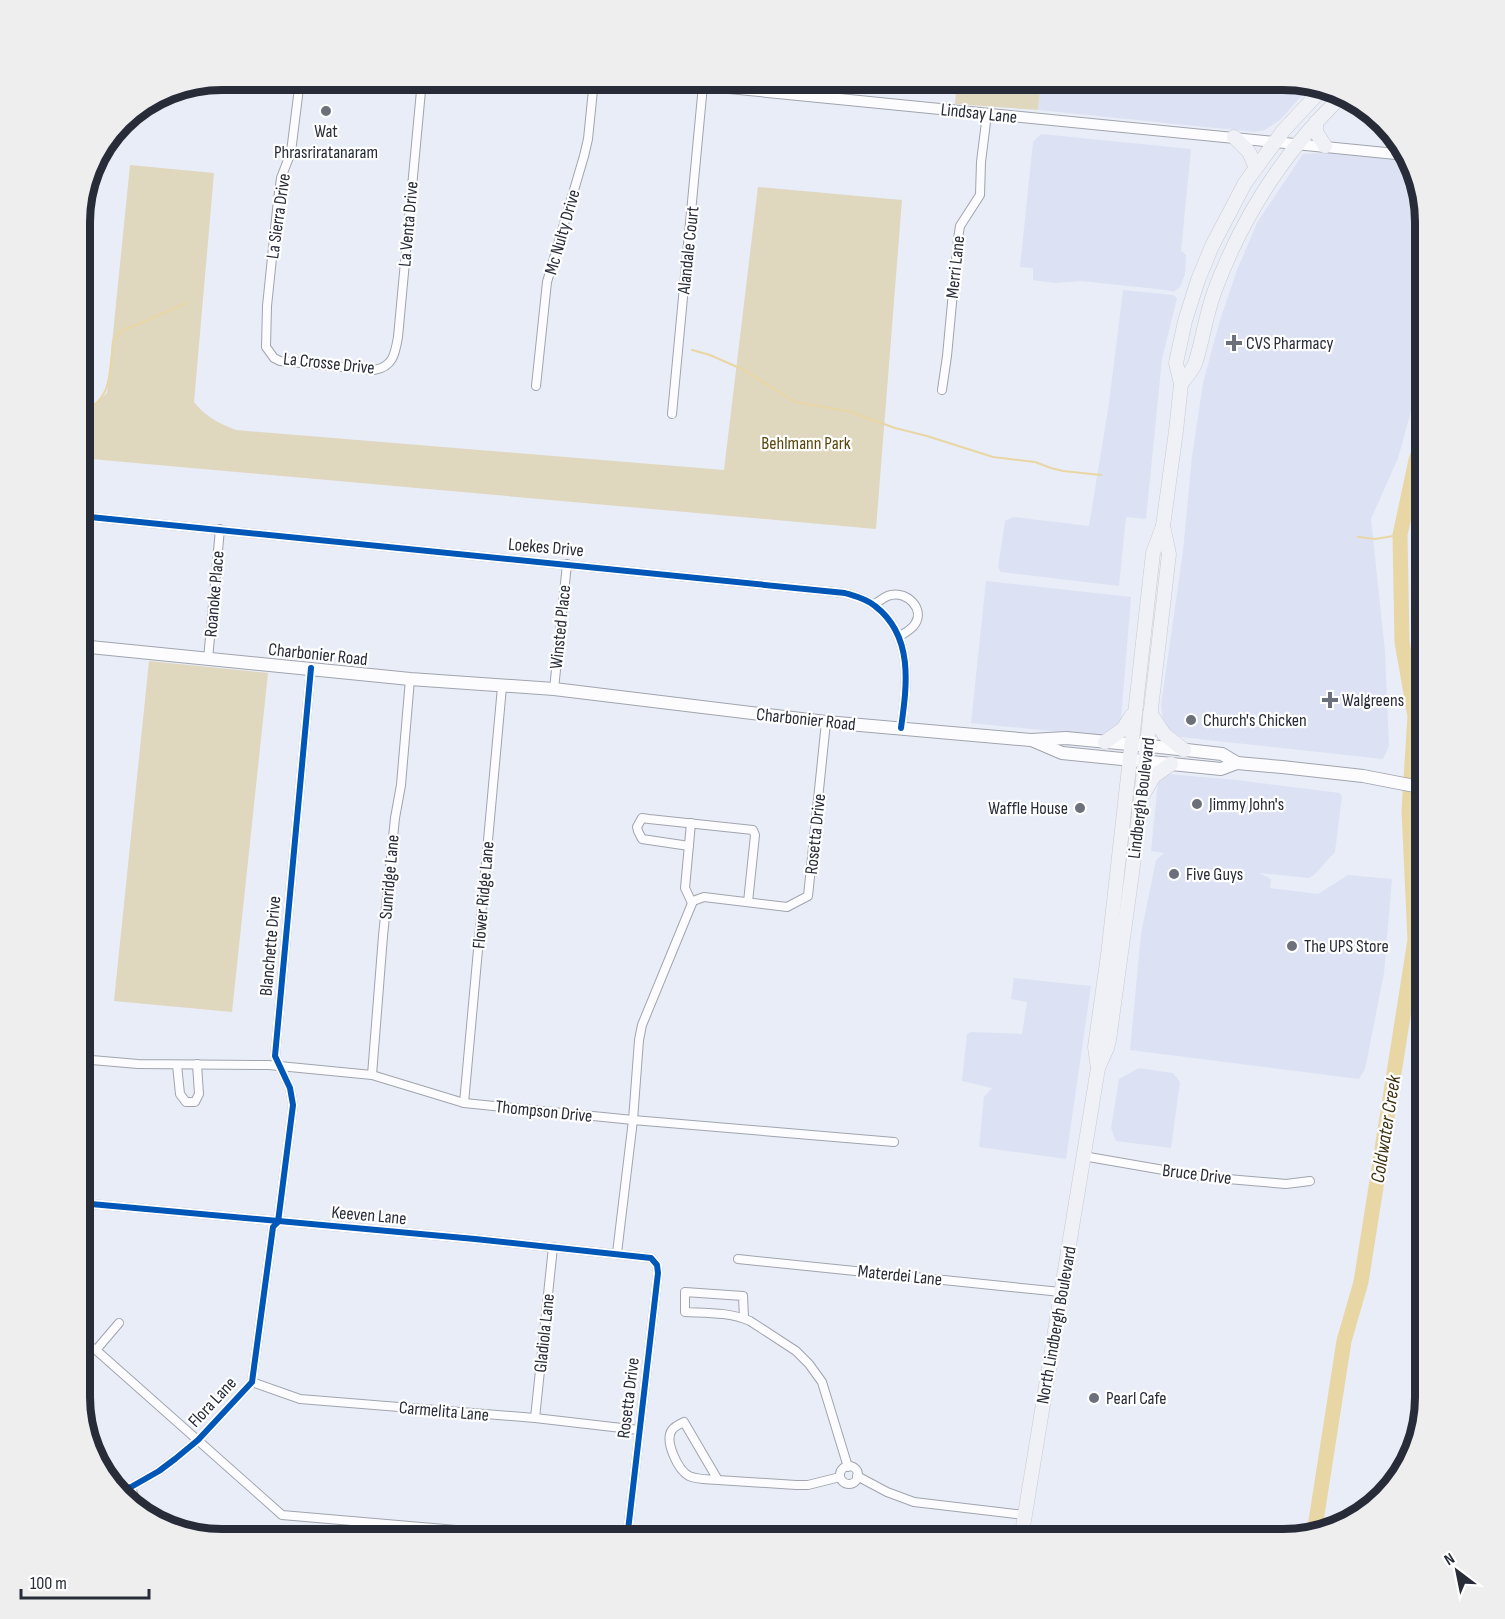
<svg xmlns="http://www.w3.org/2000/svg" width="1505" height="1619" viewBox="0 0 1505 1619" font-family="'Sofia Sans Condensed',sans-serif">
	<style>
		.built { fill: #dce2f4 }
		.green { fill: #e0d7bf }
		.lines { fill: none; stroke-linecap: round; stroke-linejoin: round }
		.stream { stroke: #e8d6a5; stroke-width: 2 }
		.river { stroke: #e8d6a5; stroke-width: 15 }
		.minor-casing { stroke: #a0a4ae; stroke-width: 10 }
		.tertiary-casing { stroke: #a0a4ae; stroke-width: 12 }
		.secondary-casing { stroke: #a0a4ae; stroke-width: 14 }
		.primary-casing { stroke: #c8cad0; stroke-width: 15 }
		.minor { stroke: #fcfcfe; stroke-width: 8 }
		.tertiary { stroke: #fcfcfe; stroke-width: 10 }
		.secondary { stroke: #fcfcfe; stroke-width: 12 }
		.primary { stroke: #f0f1f6; stroke-width: 14 }
		.cycleway-casing { stroke: #fff; stroke-width: 10 }
		.cycleway { stroke: #0057b8; stroke-width: 6 }
		.poi-dot { fill: #6b707b; stroke: #fff; stroke-width: 2 }
		.labels { text-anchor: middle; stroke-width: 4.5; stroke-linejoin: round; paint-order: stroke }
		.street-label { font-size: 18px; fill: #272c38; stroke: #fff }
		.poi-label { font-size: 18px; fill: #272c38; stroke: #fff; text-anchor: start }
		.park-label { font-size: 18px; fill: #59470c; stroke: #fff }
		.water-label { font-size: 20px; font-style: italic; fill: #3c3110; stroke: #fff }
		.rim { fill: none; stroke: #272c38; stroke-width: 8 }
	</style>
	<rect width="100%" height="100%" fill="#e9edf7"/>
	<g class="built">
		<path d="M 1041,80 L 1291,80 L 1311,85 L 1281,119 L 1265,130 L 1255,132 L 1038,110 Z"/>
		<path d="M 1041,134 L 1191,149 L 1181,251 L 1186,255 L 1185,274 L 1180,287 L 1173,292 L 1166,290 L 1081,281 L 1054,283 L 1033,280 L 1033,268 L 1020,267 L 1033,142 Z"/>
		<path d="M 1338,152 L 1409,159 L 1418,176 L 1425,222 L 1425,361 L 1398,458 L 1371,519 L 1385,652 L 1389,746 L 1383,759 L 1180,737 L 1170,732 L 1163,721 L 1161,705 L 1183,551 L 1192,457 L 1203,383 L 1220,320 L 1237,270 L 1258,221 L 1303,154 Z"/>
		<path d="M 1123,290 L 1173,295 L 1177,298 L 1162,359 L 1146,519 L 1126,517 L 1119,586 L 1001,572 L 998,567 L 1005,521 L 1013,517 L 1089,526 L 1109,403 Z"/>
		<path d="M 986,581 L 1131,597 L 1121,719 L 1117,729 L 1112,733 L 1101,736 L 971,723 Z"/>
		<path d="M 1168,774 L 1237,780 L 1340,793 L 1342,796 L 1335,852 L 1314,875 L 1309,878 L 1259,873 L 1271,879 L 1270,888 L 1318,894 L 1348,875 L 1392,879 L 1384,973 L 1365,1069 L 1359,1079 L 1130,1050 L 1141,934 L 1156,860 L 1164,853 L 1151,851 L 1158,782 Z"/>
		<path d="M 1014,978 L 1091,986 L 1066,1159 L 979,1147 L 984,1097 L 992,1088 L 962,1081 L 967,1034 L 971,1032 L 1022,1034 L 1027,1002 L 1011,999 Z"/>
		<path d="M 1139,1068 L 1173,1073 L 1180,1082 L 1171,1148 L 1116,1141 L 1111,1128 L 1119,1079 Z"/>
	</g>
	<g class="green">
		<path d="M 957,80 L 1041,80 L 1038,110 L 955,104 Z"/>
		<path d="M 130,165 L 214,173 L 194,402 C 206,417 218,423 236,430 L 724,470 L 758,187 L 902,200 L 876,529 L 80,458 L 80,412 L 88,411 L 107,393 Z"/>
		<path d="M 149,661 L 268,673 L 232,1012 L 114,1001 Z"/>
	</g>
	<g class="lines">
		<g class="stream">
			<path d="M 692,350 L 710,355 L 744,370 L 795,402 L 848,411 L 895,428 L 927,436 L 993,457 L 1035,462 L 1051,468 L 1063,471 L 1101,475"/>
			<path d="M 80,410 C 113,405 110,367 113,341 L 122,331 L 187,303"/>
			<path d="M 1358,537 L 1375,539 L 1400,535"/>
		</g>
		<path class="river" d="M 1314,1534 L 1344,1341 L 1361,1282 L 1415,940 L 1409,810 L 1415,716 L 1402,642 L 1400,535 L 1416,460 L 1425,436"/>
		<g class="minor-casing">
			<g id="minor">
				<path d="M 300,80 L 291,152 L 281,178 L 278,200 L 267,306 L 266,347 L 274,358 L 280,361 L 374,370 C 393,367 395,354 398,337 L 422,80"/>
				<path d="M 536,386 L 547,282 L 584,156 L 588,139 L 594,80"/>
				<path d="M 942,390 L 947,356 L 958,239 L 960,226 L 980,195 L 981,162 L 987,114"/>
				<path d="M 672,414 L 703,85"/>
				<path d="M 80,516 L 845,593 C 855,596 867,599 875,606 C 914,636 907,685 901,728"/>
				<path d="M 874,605 C 879,601 885,596 891,595 C 907,591 925,609 915,624 C 912,629 905,633 900,636"/>
				<path d="M 208,659 L 220,529"/>
				<path d="M 554,689 L 567,564"/>
				<path d="M 691,823 L 685,888 L 692,903"/>
				<path d="M 689,846 L 642,839 L 638,831 L 637,827 L 642,818 L 649,819 L 753,830 L 755,835 L 748,902"/>
				<path d="M 80,1059 L 138,1064 L 269,1065 L 372,1075 L 464,1103 L 633,1120 L 894,1142"/>
				<path d="M 177,1065 L 180,1094 L 186,1102 L 195,1102 L 199,1094 L 197,1064"/>
				<path d="M 372,1075 L 383,936 L 395,818 L 401,785 L 410,679"/>
				<path d="M 464,1103 L 502,687"/>
				<path d="M 1083,1156 L 1204,1177 L 1286,1184 L 1310,1181"/>
				<path d="M 80,1203 L 475,1239 L 651,1258 L 657,1265 L 658,1273 L 627,1539"/>
				<path d="M 617,1253 L 633,1120 L 639,1040 L 642,1025 L 693,901 L 704,897 L 787,907 L 808,896 L 826,722"/>
				<path d="M 738,1259 L 1061,1292"/>
				<path d="M 744,1318 L 743,1296 L 685,1292 L 685,1312 C 707,1313 729,1312 750,1321 L 796,1351 L 809,1364 L 822,1382 L 848,1467"/>
				<path d="M 80,1341 L 96,1350 L 282,1515 L 561,1539"/>
				<path d="M 96,1350 L 119,1323"/>
				<path d="M 252,1382 L 300,1399 L 535,1418 L 639,1430"/>
				<path d="M 535,1418 L 553,1247"/>
				<circle cx="849" cy="1475" r="9"/>
				<path d="M 857,1476 L 887,1492 L 914,1502 L 1025,1515"/>
				<path d="M 718,1480 C 709,1479 698,1480 689,1476 C 678,1470 664,1441 672,1430 C 675,1426 680,1424 684,1422 L 718,1480 L 796,1485 L 808,1485 L 840,1477"/>
				<path d="M 131,1487 L 137,1506"/>
				<path d="M 117,1490 L 131,1487 L 159,1471 L 175,1459 L 198,1440 L 252,1382 L 273,1227 L 278,1222 L 293,1105 L 290,1088 L 275,1056 L 311,668"/>
			</g>
		</g>
		<g class="tertiary-casing">
			<path id="tertiary" d="M 647,80 L 1406,155"/>
		</g>
		<g class="secondary-casing">
			<g id="secondary">
				<path d="M 80,646 L 410,679 L 554,689 L 826,722 L 1031,740 L 1066,738 L 1160,747 L 1222,754 L 1237,763"/>
				<path d="M 1034,741 L 1062,753 L 1221,769 L 1237,763 L 1282,767 L 1363,776 L 1425,788"/>
			</g>
		</g>
		<g class="primary-casing">
			<g id="primary">
				<path d="M 1316,122 L 1316,132 L 1325,146"/>
				<path d="M 1234,137 L 1249,152 L 1256,168"/>
				<path d="M 1181,384 C 1186,377 1194,369 1196,361 C 1203,338 1206,314 1215,290 C 1243,215 1286,149 1344,94"/>
				<path d="M 1150,713 L 1164,734 L 1184,750"/>
				<path d="M 1105,742 L 1123,729 L 1132,715"/>
				<path d="M 1144,793 L 1154,776 L 1171,764"/>
				<path d="M 1098,1068 L 1095,1047 L 1108,955 L 1153,553 L 1163,526 L 1176,431 L 1181,384 L 1176,363 L 1185,321 L 1198,280 L 1212,246 L 1245,183 L 1283,131 L 1323,88"/>
				<path d="M 1021,1539 L 1098,1068 L 1107,1048 L 1109,1040 L 1132,873 L 1169,554 L 1163,526"/>
			</g>
		</g>
		<use href="#minor" class="minor"/>
		<use href="#tertiary" class="tertiary"/>
		<use href="#secondary" class="secondary"/>
		<use href="#primary" class="primary"/>
		<g class="cycleway-casing">
			<g id="cycleway">
				<path d="M 80,516 L 845,593 C 855,596 867,599 875,606 C 914,636 907,685 901,728"/>
				<path d="M 80,1203 L 475,1239 L 651,1258 L 657,1265 L 658,1273 L 627,1539"/>
				<path d="M 117,1490 L 131,1487 L 159,1471 L 175,1459 L 198,1440 L 252,1382 L 273,1227 L 278,1222 L 293,1105 L 290,1088 L 275,1056 L 311,668"/>
			</g>
		</g>
		<use href="#cycleway" class="cycleway"/>
	</g>
	<g class="poi-dot">
		<circle cx="326" cy="111" r="6"/>
		<path d="M1231 334h6v6h6v6h-6v6h-6v-6h-6v-6h6z"/>
		<path d="M1327 691h6v6h6v6h-6v6h-6v-6h-6v-6h6z"/>
		<circle cx="1191" cy="720" r="6"/>
		<circle cx="1197" cy="804" r="6"/>
		<circle cx="1080" cy="808" r="6"/>
		<circle cx="1174" cy="874" r="6"/>
		<circle cx="1292" cy="946" r="6"/>
		<circle cx="1094" cy="1398" r="6"/>
	</g>
	<g class="labels">
		<g class="street-label">
			<text transform="translate(979 113) rotate(6)" y="6">Lindsay Lane</text>
			<text transform="translate(278 216) rotate(-82)" y="6">La Sierra Drive</text>
			<text transform="translate(408 224) rotate(-85)" y="6">La Venta Drive</text>
			<text transform="translate(562 232) rotate(-74)" y="6">Mc Nulty Drive</text>
			<text transform="translate(688 250) rotate(-84)" y="6">Alandale Court</text>
			<text transform="translate(955 267) rotate(-84)" y="6">Merri Lane</text>
			<text transform="translate(329 363) rotate(6)" y="6">La Crosse Drive</text>
			<text transform="translate(546 547) rotate(5)" y="6">Loekes Drive</text>
			<text transform="translate(214 594) rotate(-85)" y="6">Roanoke Place</text>
			<text transform="translate(560 627) rotate(-84)" y="6">Winsted Place</text>
			<text transform="translate(318 654) rotate(6)" y="6">Charbonier Road</text>
			<text transform="translate(806 719) rotate(6)" y="6">Charbonier Road</text>
			<text transform="translate(1141 798) rotate(-83)" y="6">Lindbergh Boulevard</text>
			<text transform="translate(815 834) rotate(-84)" y="6">Rosetta Drive</text>
			<text transform="translate(389 877) rotate(-85)" y="6">Sunridge Lane</text>
			<text transform="translate(483 895) rotate(-85)" y="6">Flower Ridge Lane</text>
			<text transform="translate(270 946) rotate(-85)" y="6">Blanchette Drive</text>
			<text transform="translate(544 1111) rotate(6)" y="6">Thompson Drive</text>
			<text transform="translate(1197 1174) rotate(7)" y="6">Bruce Drive</text>
			<text transform="translate(369 1215) rotate(5)" y="6">Keeven Lane</text>
			<text transform="translate(900 1275) rotate(6)" y="6">Materdei Lane</text>
			<text transform="translate(1056 1325) rotate(-80)" y="6">North Lindbergh Boulevard</text>
			<text transform="translate(544 1333) rotate(-84)" y="6">Gladiola Lane</text>
			<text transform="translate(628 1398) rotate(-83)" y="6">Rosetta Drive</text>
			<text transform="translate(212 1402) rotate(-47)" y="6">Flora Lane</text>
			<text transform="translate(444 1411) rotate(5)" y="6">Carmelita Lane</text>
		</g>
		<g class="poi-label">
			<text x="326" y="137" text-anchor="middle">Wat<tspan x="326" dy="21">Phrasriratanaram</tspan></text>
			<text x="1246" y="349">CVS Pharmacy</text>
			<text x="1342" y="706">Walgreens</text>
			<text x="1203" y="726">Church's Chicken</text>
			<text x="1209" y="810">Jimmy John's</text>
			<text x="1068" y="814" text-anchor="end">Waffle House</text>
			<text x="1186" y="880">Five Guys</text>
			<text x="1304" y="952">The UPS Store</text>
			<text x="1106" y="1404">Pearl Cafe</text>
		</g>
		<g class="park-label">
			<text x="806" y="449">Behlmann Park</text>
		</g>
		<g class="water-label">
			<text transform="translate(1385 1129) rotate(-81)" y="7">Coldwater Creek</text>
		</g>
	</g>
	<path d="M0 0H1505V1619H0ZM222 90H1283A132 132 0 0 1 1415 222V1397A132 132 0 0 1 1283 1529H222A132 132 0 0 1 90 1397V222A132 132 0 0 1 222 90Z" fill="#eeeeef" fill-rule="evenodd"/>
	<path class="rim" d="M222 90H1283A132 132 0 0 1 1415 222V1397A132 132 0 0 1 1283 1529H222A132 132 0 0 1 90 1397V222A132 132 0 0 1 222 90Z"/>
	<g transform="translate(1457 1571) rotate(328)" stroke="#ffffff" stroke-width="4.5" paint-order="stroke">
	<path d="M0-4.5L10 22L0 15L-10 22Z" fill="#272c38"/>
	<text y="-9" font-size="16" font-weight="bold" text-anchor="middle" fill="#272c38">N</text>
	</g>
	<path d="M21 1589v9h128v-9" fill="none" stroke="#272c38" stroke-width="3"/>
	<text x="30" y="1589" font-size="18" fill="#272c38" stroke="#ffffff" stroke-width="4.5" paint-order="stroke">100 m</text>
</svg>
